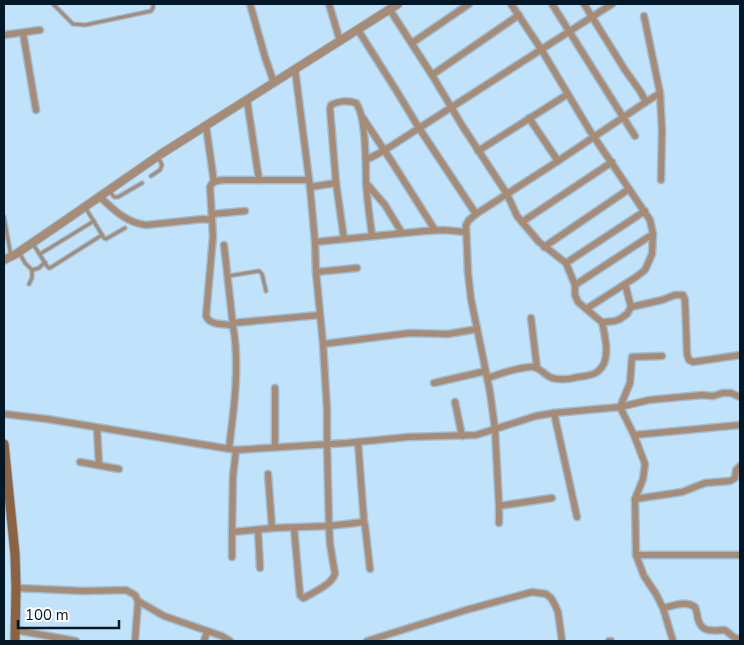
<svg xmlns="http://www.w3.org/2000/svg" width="744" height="645" viewBox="0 0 744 645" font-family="'Nunito Sans',sans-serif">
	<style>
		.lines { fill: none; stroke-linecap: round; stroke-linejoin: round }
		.service-casing { stroke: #9ebed5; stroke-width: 5.5 }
		.minor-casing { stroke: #9ebed5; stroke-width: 9 }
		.tertiary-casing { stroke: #9ebed5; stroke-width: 10 }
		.secondary-casing { stroke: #9ebed5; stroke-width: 11 }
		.service { stroke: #a88b75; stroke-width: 3 }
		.minor { stroke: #a88b75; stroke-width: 6 }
		.tertiary { stroke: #a88b75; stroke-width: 8 }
		.secondary { stroke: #8c6241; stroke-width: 9 }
	</style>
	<rect width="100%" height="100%" fill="#c0e3fb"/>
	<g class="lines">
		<g class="service-casing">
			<g id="service">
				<path d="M 53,4 L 73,24 L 85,25 L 151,11 L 153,8 L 153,4"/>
				<path d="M 151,176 L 160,170 L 162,165 L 158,157"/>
				<path d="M 109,190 L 114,197 L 118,197 L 142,183"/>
				<path d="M 85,207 L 104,238 L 106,239 L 125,228"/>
				<path d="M 4,217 L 11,256"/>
				<path d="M 33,244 L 47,266 L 49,268 L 50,268 L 102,235"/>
				<path d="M 19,252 L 25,263 L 32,270 L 39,268 L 45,262"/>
				<path d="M 40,254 L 94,221"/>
				<path d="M 228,276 L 259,271 L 262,274 L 266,291"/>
				<path d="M 29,284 L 32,278 L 32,270"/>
			</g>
		</g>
		<g class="minor-casing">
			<g id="minor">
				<path d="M 250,4 L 265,57 L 274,83"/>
				<path d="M 329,4 L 340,41"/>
				<path d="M 511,4 L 541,49 L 590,131 L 650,220 L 653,234 L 652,254 L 645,270 L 636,277 L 586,309"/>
				<path d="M 552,4 L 635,136"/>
				<path d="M 390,10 L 432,75 L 463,127 L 507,194 L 517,216 L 539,242 L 566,263 L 575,285 L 575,295 L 578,302 L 598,319 L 602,322 L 606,322 L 615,321 L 620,319 L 627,314 L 631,307 L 625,284"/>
				<path d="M 644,16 L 660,93 L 662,130 L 661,180"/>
				<path d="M 358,30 L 396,90 L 419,128 L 476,214"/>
				<path d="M 23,33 L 36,110"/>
				<path d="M 4,35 L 40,30"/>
				<path d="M 412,43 L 469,4"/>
				<path d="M 432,75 L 519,15"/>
				<path d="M 247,100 L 259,180"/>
				<path d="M 646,102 L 660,93"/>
				<path d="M 363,118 L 392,162 L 435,230"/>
				<path d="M 529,118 L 558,161"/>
				<path d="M 206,126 L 214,182"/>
				<path d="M 478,151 L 568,94"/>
				<path d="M 366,160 L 385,150 L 612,4"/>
				<path d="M 366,183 L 385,205 L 402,233"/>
				<path d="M 310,187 L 336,183"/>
				<path d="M 99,196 C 113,209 126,223 146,225 L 203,219 L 212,220 L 213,236 L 206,316 C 210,326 224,323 233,326 C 240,364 234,409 229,448"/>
				<path d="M 212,214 L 245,211"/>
				<path d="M 212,220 L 210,187 C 212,181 217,181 223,180 L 308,180"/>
				<path d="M 522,222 L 612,162"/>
				<path d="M 344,239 L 336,183 L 330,109 L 331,105 C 338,101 348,100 356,103 C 366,115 366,164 366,182 C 367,200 370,219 372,236"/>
				<path d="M 315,242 L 425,231 L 443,230 L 466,232"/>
				<path d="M 224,245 L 233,326"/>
				<path d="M 544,247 L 629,189"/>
				<path d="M 566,263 L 645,211"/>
				<path d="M 316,272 L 357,268"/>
				<path d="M 575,285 L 653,234"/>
				<path d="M 631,307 L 662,300 L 675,295 L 683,295 L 685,300 L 687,354 L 689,360 L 693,362 L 740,355"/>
				<path d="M 531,318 L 537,368"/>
				<path d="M 233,323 L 320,315"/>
				<path d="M 323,344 L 410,333 L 448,334 L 477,329"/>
				<path d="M 662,356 L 632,357 L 630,383 L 620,407 L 649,400 L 702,395 L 713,396 L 723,393 L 731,393 L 740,397"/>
				<path d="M 487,378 C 501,374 517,367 532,367 C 540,367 544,375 552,378 C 560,380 571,379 578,377 C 584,376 592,376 597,372 C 612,362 605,336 602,322"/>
				<path d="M 434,383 L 486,371"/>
				<path d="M 275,388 L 275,447"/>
				<path d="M 455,402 L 462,436"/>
				<path d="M 554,413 L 577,517"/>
				<path d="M 4,414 L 47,419 L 236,450 L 347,443 L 408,437 L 476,435 L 536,416 L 554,413 L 620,407 L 634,435 L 645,464 L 643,479 L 635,499 L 636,555 L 644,576 L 656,594 L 663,608 L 673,641"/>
				<path d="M 97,428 L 99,465"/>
				<path d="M 634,435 L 740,425"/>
				<path d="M 358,442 L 364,522 L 365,526 L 370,569"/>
				<path d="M 236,450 L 233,476 L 232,532 L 273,528 L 329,526 L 364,522"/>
				<path d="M 80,462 L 119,469"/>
				<path d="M 268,474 L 272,528"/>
				<path d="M 635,499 L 682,492 L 705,483 L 730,481 L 735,478 L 736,470 L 740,466"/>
				<path d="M 499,506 L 552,498"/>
				<path d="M 499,523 L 499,506 L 495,429 L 490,392 L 471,299 L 468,273 L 466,225 L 469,220 L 476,214 L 558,161 L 646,102 L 640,91 L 625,70 L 584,4"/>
				<path d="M 294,528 L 300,595 L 303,598 L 304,598 C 314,592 331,585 335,574 L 330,544 L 329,526 L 327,444 L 327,410 L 323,344 L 316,272 L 315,242 L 310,187 L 295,69"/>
				<path d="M 258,530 L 260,568"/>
				<path d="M 636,555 L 740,555"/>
				<path d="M 232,557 L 232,532"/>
				<path d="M 16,588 L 85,591 L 126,590 L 135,595 L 138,601 L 164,616 L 222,636 L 230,641"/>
				<path d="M 663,608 C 673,606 686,600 695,607 C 697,611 697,615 698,619 C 702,634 714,630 725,630 L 735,638 L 740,639"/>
				<path d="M 15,630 L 76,641"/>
				<path d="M 135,641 L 138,601"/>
				<path d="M 204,641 L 207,632"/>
				<path d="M 367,641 L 466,610 L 532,592 L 546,594 L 551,598 L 555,605 L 558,612 L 562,641"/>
				<path d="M 609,641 L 611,641"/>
			</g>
		</g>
		<g class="tertiary-casing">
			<path id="tertiary" d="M 4,260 L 16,254 L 60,224 L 161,154 L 398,4"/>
		</g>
		<g class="secondary-casing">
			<path id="secondary" d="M 4,444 L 15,554 L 16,588 L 15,641"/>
		</g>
		<use href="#service" class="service"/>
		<use href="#minor" class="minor"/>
		<use href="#tertiary" class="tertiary"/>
		<use href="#secondary" class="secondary"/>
	</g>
	<rect width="744" height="645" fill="none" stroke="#021827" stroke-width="10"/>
	<path d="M18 620v8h101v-8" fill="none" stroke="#021827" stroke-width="2.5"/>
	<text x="25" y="620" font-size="15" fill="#021827" stroke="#fefefe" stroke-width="4" paint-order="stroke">100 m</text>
</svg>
